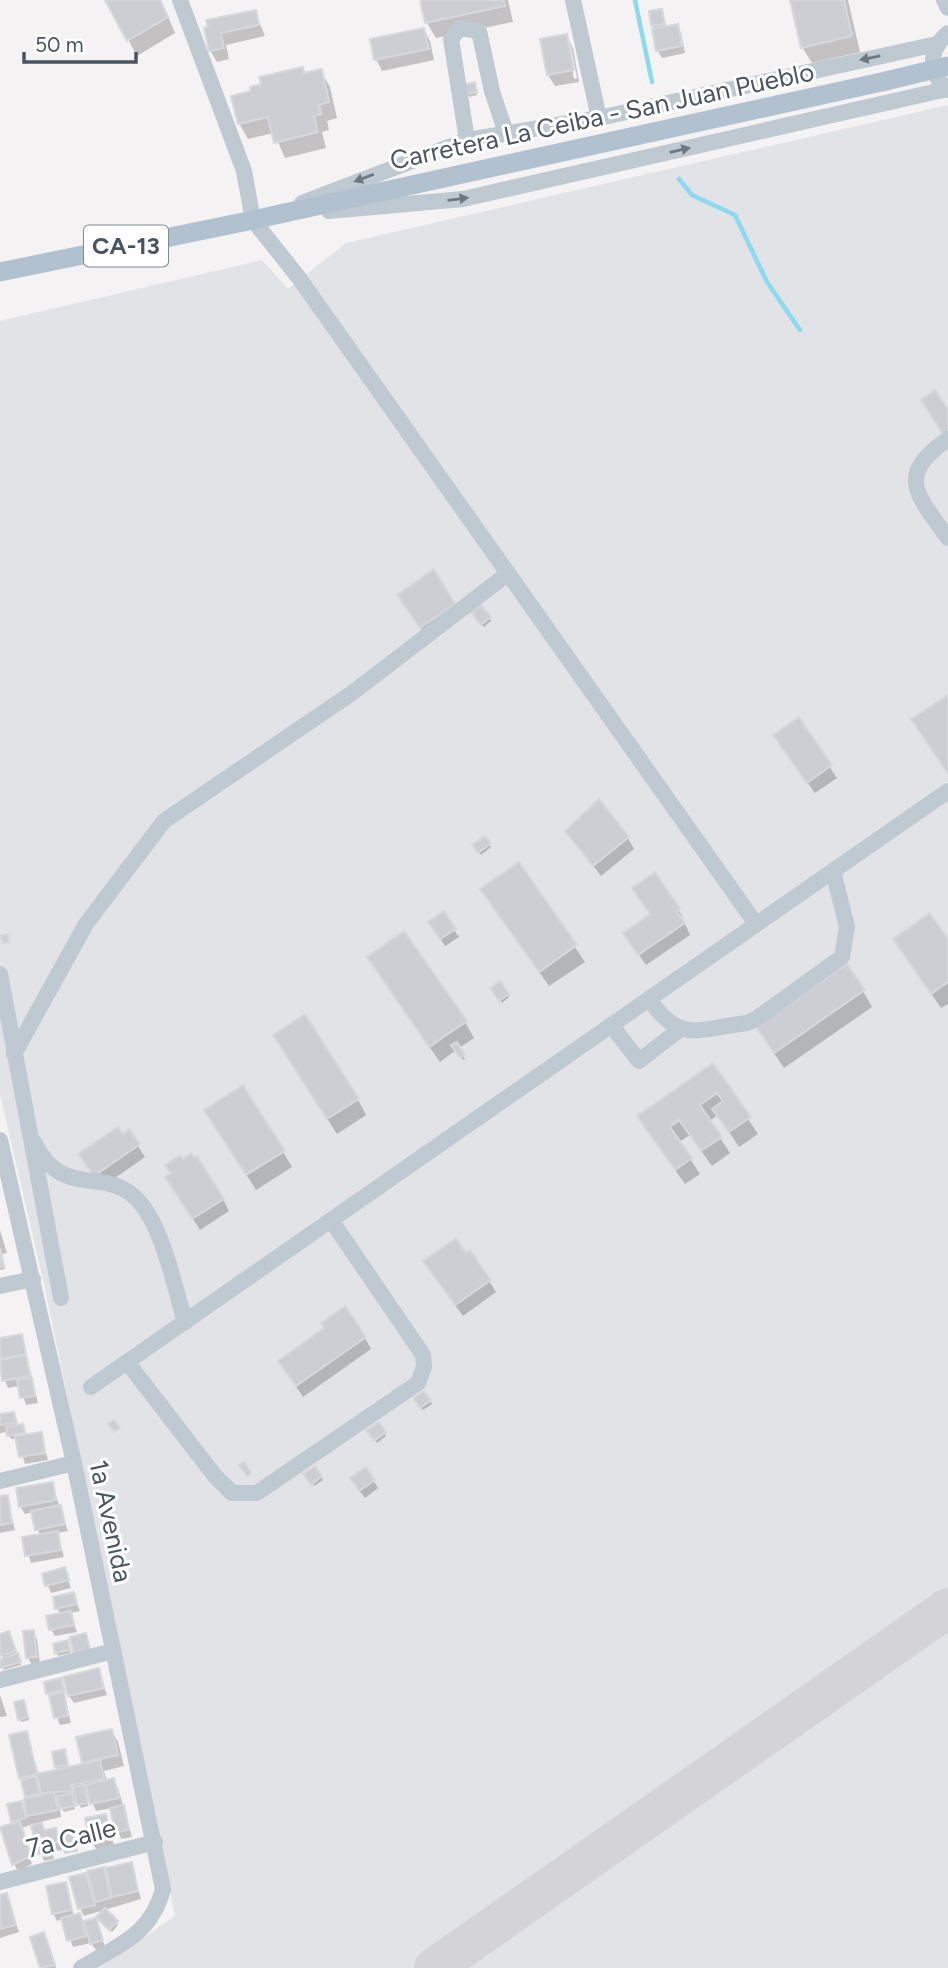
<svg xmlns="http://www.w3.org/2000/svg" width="948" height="1968" viewBox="0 0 948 1968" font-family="Figtree,sans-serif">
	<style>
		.airport { fill: #e1e3e6 }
		.shadow { fill: #0003; fill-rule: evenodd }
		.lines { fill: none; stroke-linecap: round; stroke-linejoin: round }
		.stream { stroke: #8dd9ee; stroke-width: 4.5 }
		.taxiway { stroke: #d4d4d7; stroke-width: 40 }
		.building { fill: #ccced4; stroke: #d6d8dd; stroke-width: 2 }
		.minor { stroke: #bfc9d1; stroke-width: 16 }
		.major { stroke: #b1c1d0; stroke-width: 19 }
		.major-bridge { stroke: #b1c1d0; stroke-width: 19 }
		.oneway { fill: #6c7882 }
		.labels { text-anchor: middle; stroke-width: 6; stroke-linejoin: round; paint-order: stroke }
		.shield { fill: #fff; stroke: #808890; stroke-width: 2 }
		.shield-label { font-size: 24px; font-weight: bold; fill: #495560 }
		.street-label { font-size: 26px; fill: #495560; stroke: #fff }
	</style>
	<rect width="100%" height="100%" fill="#f4f2f2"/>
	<path class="airport" d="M 948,105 L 948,1968 L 100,1968 L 175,1916 L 44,1284 L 0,1094 L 0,321 L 262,260 L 288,289 L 346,243 Z"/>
	<g class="shadow">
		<path d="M 107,0 L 161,0 L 175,33 L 137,56 Z"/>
		<path d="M 422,0 L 508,0 L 513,22 L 436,38 L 427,23 Z"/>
		<path d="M 792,0 L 848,0 L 860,52 L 812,63 L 802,47 Z"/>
		<path d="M 662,11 L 666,28 L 677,26 L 681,33 L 685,53 L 662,58 L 657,50 L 653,25 Z"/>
		<path d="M 255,12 L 265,36 L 226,45 L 229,59 L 217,62 L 210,50 L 210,28 Z"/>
		<path d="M 424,30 L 430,41 L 434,60 L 382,71 L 376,59 Z"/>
		<path d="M 566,36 L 573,48 L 579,82 L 555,86 L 548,75 ZM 568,46 L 571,46 L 577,78 L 574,79 Z"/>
		<path d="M 302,69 L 306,75 L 321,71 L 330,87 L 337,118 L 327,121 L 329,130 L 322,132 L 326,148 L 285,158 L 274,133 L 248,139 L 239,123 L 253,93 Z"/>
		<path d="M 475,87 L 477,95 L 469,97 L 467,94 Z"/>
		<path d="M 433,572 L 460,616 L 428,638 L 406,607 Z"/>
		<path d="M 475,616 L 490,618 L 491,621 L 484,627 Z"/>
		<path d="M 798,720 L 837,778 L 815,793 L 782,747 Z"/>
		<path d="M 567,831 L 628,838 L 634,849 L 601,876 Z"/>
		<path d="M 489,844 L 491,847 L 481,855 L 475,846 Z"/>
		<path d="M 518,864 L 585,962 L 549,986 L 492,905 Z"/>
		<path d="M 654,875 L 679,910 L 690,935 L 646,965 L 632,945 L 652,915 Z"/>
		<path d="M 435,930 L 454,930 L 459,937 L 445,946 Z"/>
		<path d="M 895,940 L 948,942 L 948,1004 L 941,1008 Z"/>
		<path d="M 378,973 L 465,1022 L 474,1038 L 459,1048 L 465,1059 L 463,1060 L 456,1050 L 440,1062 Z"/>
		<path d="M 499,984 L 509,997 L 502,1003 L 492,989 Z"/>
		<path d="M 863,991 L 872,1007 L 784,1068 L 767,1043 Z"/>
		<path d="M 284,1051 L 358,1100 L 366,1115 L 337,1134 Z"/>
		<path d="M 712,1065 L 758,1134 L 739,1147 L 718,1115 L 709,1121 L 730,1153 L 712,1166 L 690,1135 L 679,1142 L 700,1174 L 685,1184 L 648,1132 Z"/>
		<path d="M 216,1126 L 283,1152 L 292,1167 L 256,1190 Z"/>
		<path d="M 129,1132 L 145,1157 L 102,1187 L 87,1166 Z"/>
		<path d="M 174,1189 L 223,1199 L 229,1211 L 200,1230 Z"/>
		<path d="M 0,1230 L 7,1253 L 2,1254 L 5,1269 L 0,1270 Z"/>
		<path d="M 432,1273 L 489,1281 L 496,1292 L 463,1316 Z"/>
		<path d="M 22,1336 L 38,1403 L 26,1405 L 20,1386 L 8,1388 L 0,1367 L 0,1340 Z"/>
		<path d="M 365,1338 L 371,1349 L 303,1397 L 287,1373 Z"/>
		<path d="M 424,1393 L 432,1404 L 423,1410 L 415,1399 Z"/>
		<path d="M 14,1414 L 16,1431 L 23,1426 L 26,1436 L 41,1434 L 48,1460 L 25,1464 L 17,1438 L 11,1439 L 8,1432 L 0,1433 L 0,1416 Z"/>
		<path d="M 378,1424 L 386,1436 L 377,1443 L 369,1431 Z"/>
		<path d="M 315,1468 L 323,1480 L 314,1486 L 306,1474 Z"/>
		<path d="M 366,1469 L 378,1488 L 365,1498 L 356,1486 Z"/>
		<path d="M 52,1484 L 68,1531 L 57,1533 L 64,1557 L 31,1563 L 24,1539 L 40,1536 L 33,1512 L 25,1514 L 20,1506 Z"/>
		<path d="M 7,1497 L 15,1530 L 0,1533 L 0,1498 Z"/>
		<path d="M 64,1569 L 71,1588 L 51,1593 L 44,1575 Z"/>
		<path d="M 73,1594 L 80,1611 L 70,1613 L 77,1632 L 55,1636 L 51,1629 L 61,1615 L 57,1608 Z"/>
		<path d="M 33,1632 L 37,1639 L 40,1664 L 32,1665 L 28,1658 Z"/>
		<path d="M 9,1633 L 21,1665 L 4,1670 L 0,1661 L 3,1659 L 0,1636 Z"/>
		<path d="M 69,1645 L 71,1653 L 58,1656 L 56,1653 Z"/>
		<path d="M 98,1670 L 107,1695 L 74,1703 L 69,1696 Z"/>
		<path d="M 62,1683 L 71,1723 L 60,1725 L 48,1693 Z"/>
		<path d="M 0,1695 L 7,1716 L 0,1717 Z"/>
		<path d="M 25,1705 L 29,1720 L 21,1722 L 20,1719 Z"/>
		<path d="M 112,1731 L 118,1742 L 124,1766 L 104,1771 L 107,1782 L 113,1780 L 118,1788 L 132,1837 L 121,1839 L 112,1808 L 96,1811 L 89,1794 L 86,1795 L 88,1806 L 81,1808 L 78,1802 L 74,1802 L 75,1809 L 64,1812 L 59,1804 L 61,1817 L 40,1822 L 45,1832 L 55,1830 L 59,1837 L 62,1850 L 52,1852 L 54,1859 L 44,1861 L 33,1824 L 21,1828 L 32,1864 L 18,1871 L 14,1864 L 13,1821 L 21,1802 L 28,1813 L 21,1778 L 26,1733 L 39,1775 L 59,1771 L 56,1767 L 66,1754 L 68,1769 L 84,1766 L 78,1738 Z"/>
		<path d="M 105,1816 L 114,1845 L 96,1849 L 92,1842 Z"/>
		<path d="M 131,1864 L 141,1899 L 84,1916 L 80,1908 L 85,1875 L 91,1885 L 103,1869 L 109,1880 Z"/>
		<path d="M 65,1884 L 74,1916 L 79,1915 L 84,1923 L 96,1920 L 105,1947 L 96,1950 L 91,1943 L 73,1947 L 63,1919 L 57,1921 L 53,1913 Z"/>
		<path d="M 6,1895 L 19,1932 L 0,1938 L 0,1896 Z"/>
		<path d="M 100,1920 L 116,1922 L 118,1925 L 112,1932 Z"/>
		<path d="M 43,1934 L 48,1941 L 56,1968 L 42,1968 L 32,1938 Z"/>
	</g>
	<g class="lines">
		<g class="stream">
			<path d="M 635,0 L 652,82"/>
			<path d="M 679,179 L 692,195 L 735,215 L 767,282 L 800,330"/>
		</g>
		<path class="taxiway" d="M 434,1968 L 948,1608"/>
	</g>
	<g class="building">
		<path d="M 105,0 L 160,0 L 168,17 L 127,41 Z"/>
		<path d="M 420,0 L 503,0 L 505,6 L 425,23 Z"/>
		<path d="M 790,0 L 844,0 L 852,36 L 801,48 Z"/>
		<path d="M 662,9 L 665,24 L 651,26 L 649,11 Z"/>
		<path d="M 256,10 L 259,25 L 221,33 L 224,48 L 209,51 L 204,28 L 208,27 L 206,20 Z"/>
		<path d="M 678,24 L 682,46 L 656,51 L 652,29 Z"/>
		<path d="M 424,28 L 429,49 L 374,60 L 370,39 Z"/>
		<path d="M 567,34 L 574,70 L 547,75 L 540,39 Z"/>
		<path d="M 303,67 L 304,73 L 322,69 L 329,102 L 319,105 L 321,114 L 314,116 L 318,132 L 274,143 L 268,117 L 238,124 L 231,96 L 251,91 L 250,87 L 261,84 L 259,77 Z"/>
		<path d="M 475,82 L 477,92 L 466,94 L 464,85 Z"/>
		<path d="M 935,390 L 948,409 L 948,431 L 943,434 L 921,400 Z"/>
		<path d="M 434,569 L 455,604 L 420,628 L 397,595 Z"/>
		<path d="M 481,605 L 491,617 L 481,625 L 471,612 Z"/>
		<path d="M 948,695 L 948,774 L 911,719 Z"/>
		<path d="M 799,717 L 832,765 L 807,783 L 773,735 Z"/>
		<path d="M 599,799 L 629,837 L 593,866 L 565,831 Z"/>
		<path d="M 485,836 L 491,843 L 478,853 L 472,845 Z"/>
		<path d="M 519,862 L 577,945 L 539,972 L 480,889 Z"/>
		<path d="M 655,872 L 680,909 L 677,912 L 685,923 L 638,955 L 623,933 L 650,914 L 632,888 Z"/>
		<path d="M 444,911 L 456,929 L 440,939 L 428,922 Z"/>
		<path d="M 930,913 L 948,939 L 948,982 L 931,994 L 893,939 Z"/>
		<path d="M 404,931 L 467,1021 L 429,1047 L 367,957 Z"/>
		<path d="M 8,934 L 9,942 L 2,943 L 1,936 Z"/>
		<path d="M 847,964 L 865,990 L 774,1053 L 756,1027 Z"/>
		<path d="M 500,981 L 509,994 L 499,1001 L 490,988 Z"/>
		<path d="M 305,1014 L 359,1099 L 327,1119 L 273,1035 Z"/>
		<path d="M 457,1042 L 465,1055 L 460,1058 L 451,1045 Z"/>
		<path d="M 713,1063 L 751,1117 L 729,1132 L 712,1109 L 723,1101 L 717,1093 L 700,1105 L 722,1137 L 701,1151 L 679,1120 L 670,1127 L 692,1158 L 675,1170 L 637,1116 Z"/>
		<path d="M 243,1085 L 285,1151 L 246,1175 L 204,1110 Z"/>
		<path d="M 118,1127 L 123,1134 L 129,1129 L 140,1144 L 94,1176 L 78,1154 Z"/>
		<path d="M 191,1153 L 194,1158 L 197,1156 L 224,1199 L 192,1219 L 165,1177 L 171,1173 L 165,1165 L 180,1155 L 183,1159 Z"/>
		<path d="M 456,1238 L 466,1253 L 470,1250 L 491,1280 L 455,1305 L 423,1261 Z"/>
		<path d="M 0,1248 L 4,1266 L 0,1267 Z"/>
		<path d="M 345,1306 L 366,1337 L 296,1386 L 278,1361 L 324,1328 L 321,1323 Z"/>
		<path d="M 22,1334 L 26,1354 L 0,1359 L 0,1338 Z"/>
		<path d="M 26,1355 L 30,1376 L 2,1381 L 0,1360 Z"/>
		<path d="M 32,1378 L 35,1396 L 20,1398 L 17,1380 Z"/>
		<path d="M 424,1391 L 431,1400 L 420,1408 L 413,1398 Z"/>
		<path d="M 14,1412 L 17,1423 L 0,1425 L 0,1414 Z"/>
		<path d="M 114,1420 L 120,1428 L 114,1432 L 108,1424 Z"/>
		<path d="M 379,1422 L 386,1432 L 374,1441 L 366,1430 Z"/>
		<path d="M 23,1424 L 25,1433 L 7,1436 L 6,1427 Z"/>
		<path d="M 42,1432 L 45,1453 L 19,1457 L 15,1436 Z"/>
		<path d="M 244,1462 L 251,1473 L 247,1476 L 239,1465 Z"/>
		<path d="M 315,1466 L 322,1476 L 311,1485 L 303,1474 Z"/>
		<path d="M 366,1467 L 375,1480 L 359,1491 L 350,1478 Z"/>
		<path d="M 53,1482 L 56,1500 L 19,1507 L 16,1488 Z"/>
		<path d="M 8,1495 L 12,1523 L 0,1525 L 0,1496 Z"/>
		<path d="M 61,1505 L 65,1524 L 35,1530 L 31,1511 Z"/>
		<path d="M 58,1531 L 61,1550 L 25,1556 L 22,1537 Z"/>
		<path d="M 65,1567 L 69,1580 L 45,1586 L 42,1574 Z"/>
		<path d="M 74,1592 L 77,1604 L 55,1609 L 53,1597 Z"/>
		<path d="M 71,1611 L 74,1625 L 49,1630 L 46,1616 Z"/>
		<path d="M 34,1630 L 37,1657 L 26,1658 L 23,1631 Z"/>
		<path d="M 9,1631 L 16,1651 L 0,1656 L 0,1634 Z"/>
		<path d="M 86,1633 L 90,1650 L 73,1653 L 70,1637 Z"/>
		<path d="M 68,1640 L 70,1650 L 55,1653 L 53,1644 Z"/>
		<path d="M 18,1653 L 21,1662 L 0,1668 L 0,1659 Z"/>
		<path d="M 99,1668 L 104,1688 L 68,1696 L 63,1677 Z"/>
		<path d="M 61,1678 L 64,1690 L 46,1694 L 44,1682 Z"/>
		<path d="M 64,1692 L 68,1716 L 54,1718 L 49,1695 Z"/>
		<path d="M 24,1700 L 28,1717 L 18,1720 L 14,1702 Z"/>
		<path d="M 112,1729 L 118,1755 L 82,1763 L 76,1737 Z"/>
		<path d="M 27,1731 L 37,1774 L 19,1778 L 9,1735 Z"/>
		<path d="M 65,1749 L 68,1765 L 55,1767 L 52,1752 Z"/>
		<path d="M 100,1760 L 104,1779 L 71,1785 L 73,1791 L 41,1793 L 37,1774 Z"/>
		<path d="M 36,1776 L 40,1794 L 25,1797 L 21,1780 Z"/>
		<path d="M 114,1778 L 119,1798 L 90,1804 L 86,1785 Z"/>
		<path d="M 84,1785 L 88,1803 L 77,1805 L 73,1787 Z"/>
		<path d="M 54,1792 L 58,1810 L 27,1816 L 24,1799 Z"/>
		<path d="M 72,1793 L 75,1806 L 60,1809 L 57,1796 Z"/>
		<path d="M 22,1801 L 26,1818 L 11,1822 L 7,1804 Z"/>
		<path d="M 124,1805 L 129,1830 L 115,1832 L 110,1808 Z"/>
		<path d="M 106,1814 L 111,1838 L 90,1843 L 85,1818 Z"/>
		<path d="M 20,1821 L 31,1856 L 12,1865 L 0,1827 Z"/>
		<path d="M 42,1823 L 44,1830 L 56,1828 L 59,1842 L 49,1844 L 51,1852 L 38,1854 L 31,1825 Z"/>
		<path d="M 73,1832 L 77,1851 L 65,1853 L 61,1835 Z"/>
		<path d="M 132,1862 L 138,1891 L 112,1897 L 106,1868 Z"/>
		<path d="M 104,1867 L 111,1898 L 95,1902 L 87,1871 Z"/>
		<path d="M 86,1873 L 95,1905 L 78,1909 L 69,1877 Z"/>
		<path d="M 66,1882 L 72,1910 L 52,1914 L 46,1886 Z"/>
		<path d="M 7,1893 L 16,1925 L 0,1929 L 0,1895 Z"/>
		<path d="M 105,1908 L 118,1921 L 109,1930 L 96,1917 Z"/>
		<path d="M 80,1913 L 86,1936 L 67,1941 L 61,1918 Z"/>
		<path d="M 96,1918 L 103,1940 L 90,1944 L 84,1921 Z"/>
		<path d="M 44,1932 L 55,1965 L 40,1968 L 30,1937 Z"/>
	</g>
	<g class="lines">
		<g class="minor">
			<path d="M 180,0 L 244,171 L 253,220 L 299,278 L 756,924"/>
			<path d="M 573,0 L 599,118"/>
			<path d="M 944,0 L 948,8"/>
			<path d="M 948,33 C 928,50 928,73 948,90"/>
			<path d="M 467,140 L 451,39 L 460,28 L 479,31 L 492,91 L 506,133"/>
			<path d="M 302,203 L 467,140 L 599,118 L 937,44"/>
			<path d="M 329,211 L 463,199 L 947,89"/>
			<path d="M 948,439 C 895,475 917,495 948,538"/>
			<path d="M 0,974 L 61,1298"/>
			<path d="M 649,999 C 680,1044 697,1029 747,1023 L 756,1019 L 842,957 L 847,927 L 833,871"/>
			<path d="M 611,1025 L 639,1061 L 679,1030"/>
			<path d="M 14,1054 L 86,924 L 164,821 L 352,693 L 506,575"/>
			<path d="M 0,1140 L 74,1463 L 163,1889 C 151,1935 119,1945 81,1968"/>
			<path d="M 34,1142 C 61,1197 96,1169 130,1193 C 161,1215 174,1286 185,1322"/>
			<path d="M 0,1286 L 33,1279"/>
			<path d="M 127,1362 L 215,1476 L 232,1493 L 257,1493 L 418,1383 L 424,1367 L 423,1355 L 331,1220"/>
			<path d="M 91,1387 L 948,791"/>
			<path d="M 0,1481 L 74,1463"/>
			<path d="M 0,1680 L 113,1651"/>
			<path d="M 0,1882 L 155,1842"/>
		</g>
		<path class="major" d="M 0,272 L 253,220 L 886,81"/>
		<path class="major-bridge" d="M 886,81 L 948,66"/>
	</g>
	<defs><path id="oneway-solid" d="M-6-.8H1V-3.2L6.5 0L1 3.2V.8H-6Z" transform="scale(1.75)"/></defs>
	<g class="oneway">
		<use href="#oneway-solid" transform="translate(870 58) rotate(168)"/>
		<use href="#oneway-solid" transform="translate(680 150) rotate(-13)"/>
		<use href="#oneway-solid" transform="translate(364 178) rotate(159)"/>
		<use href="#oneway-solid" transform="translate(458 199) rotate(-7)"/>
	</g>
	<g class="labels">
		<rect class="shield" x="84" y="225.5" width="84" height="41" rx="5"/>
		<g class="shield-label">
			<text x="126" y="254">CA-13</text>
		</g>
		<g class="street-label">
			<text transform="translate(602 116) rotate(-12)" y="9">Carretera La Ceiba - San Juan Pueblo</text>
			<text transform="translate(111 1521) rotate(78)" y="9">1a Avenida</text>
			<text transform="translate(71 1838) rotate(-14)" y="9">7a Calle</text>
		</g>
	</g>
	<path d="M24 52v10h112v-10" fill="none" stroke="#495560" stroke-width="3.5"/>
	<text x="35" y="52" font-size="21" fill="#495560" stroke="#ffffff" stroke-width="5" paint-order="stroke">50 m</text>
</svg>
